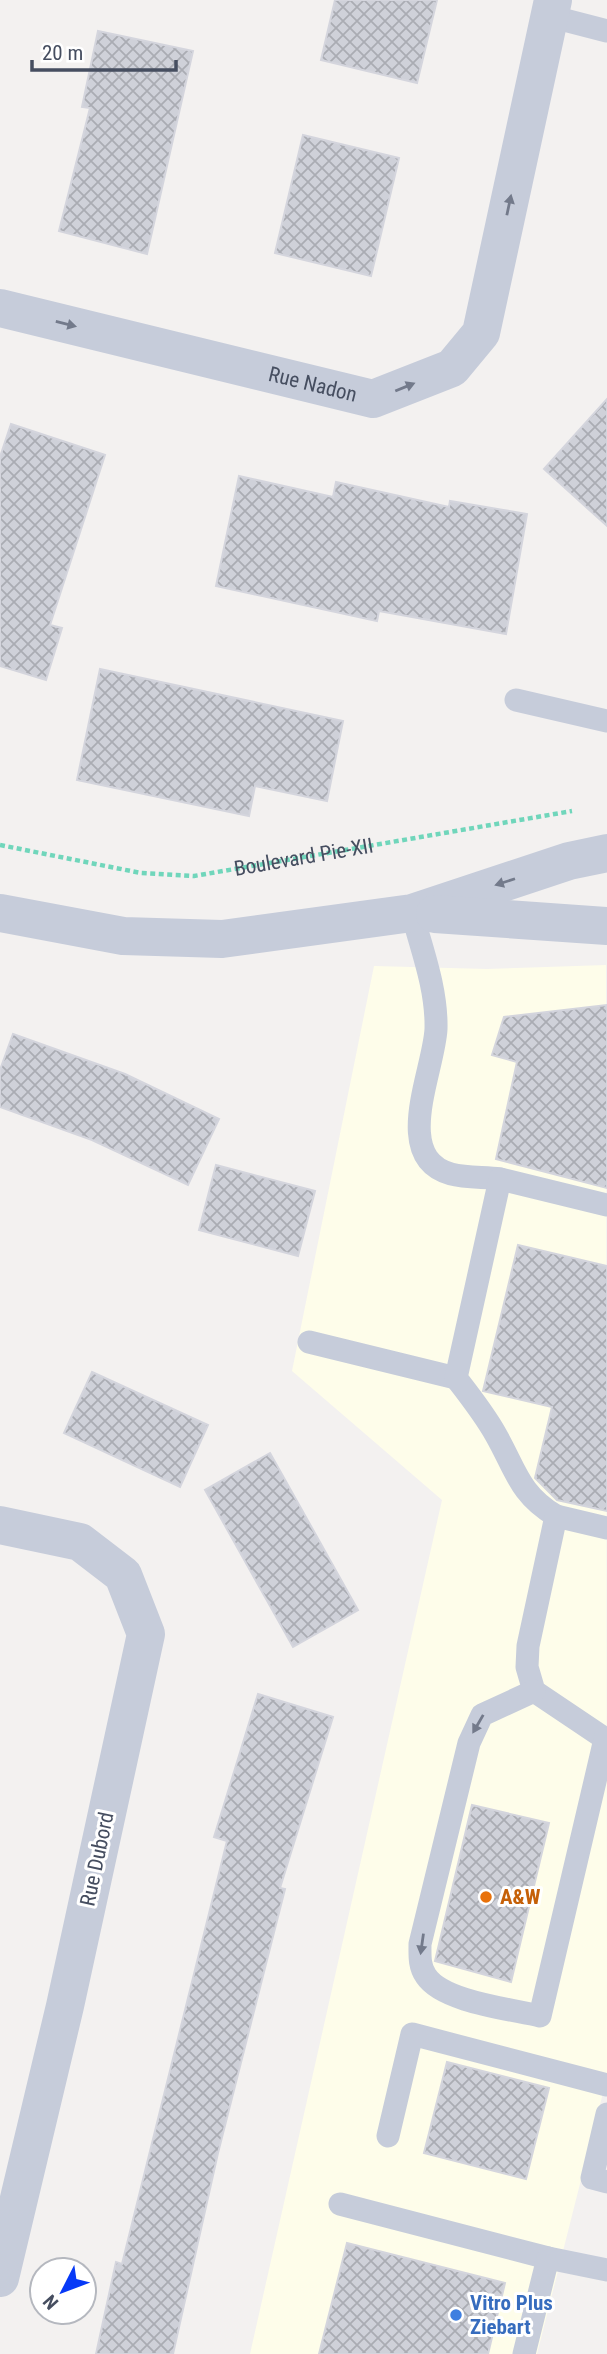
<svg xmlns="http://www.w3.org/2000/svg" width="607" height="2354" viewBox="0 0 607 2354" font-family="'Roboto Condensed',sans-serif">
	<style>
		.commercial { fill: #fefdea }
		.building { fill: url(#building-cross-hatch); stroke: #d4d5dd; stroke-width: 2 }
		.lines { fill: none; stroke-linecap: round; stroke-linejoin: round }
		.path { stroke: #70d6bb; stroke-width: 4.5; stroke-dasharray: 5 3.5; stroke-linecap: butt }
		.service { stroke: #c6ccda; stroke-width: 23 }
		.minor { stroke: #c6ccda; stroke-width: 38 }
		.tertiary { stroke: #c6ccda; stroke-width: 38 }
		.oneway { fill: #737a8b }
		.food-dot { fill: #e8710a; stroke: #fff; stroke-width: 2.5 }
		.shop-dot { fill: #3f7fe0; stroke: #fff; stroke-width: 2.5 }
		.labels { text-anchor: middle; stroke-width: 6; stroke-linejoin: round; paint-order: stroke }
		.street-label { font-size: 21px; fill: #464e60; stroke: #fff }
		.food-label { font-size: 21px; font-weight: bold; fill: #c56008; stroke: #fff; text-anchor: start }
		.shop-label { font-size: 21px; font-weight: bold; fill: #366cbe; stroke: #fff; text-anchor: start }
	</style>
	<defs>
		<pattern id="building-cross-hatch" width="8" height="8" patternUnits="userSpaceOnUse" patternTransform="scale(1.75)"><rect width="8" height="8" fill="#cfd1d9"/><path d="M0 0l8 8M0 8l8-8" fill="none" stroke="#aaacb3"/></pattern>
	</defs>
	<rect width="100%" height="100%" fill="#f3f1f0"/>
	<path class="commercial" d="M 606,965 L 607,2077 L 537,2354 L 250,2354 L 442,1500 L 292,1371 L 374,966 L 487,969 Z"/>
	<g class="building">
		<path d="M 335,0 L 437,0 L 417,83 L 321,60 Z"/>
		<path d="M 98,31 L 193,51 L 147,254 L 59,231 L 90,108 L 82,107 Z"/>
		<path d="M 303,135 L 399,158 L 371,276 L 275,253 Z"/>
		<path d="M 607,399 L 607,526 L 544,469 Z"/>
		<path d="M 11,424 L 105,455 L 50,625 L 62,628 L 46,680 L 0,666 L 0,457 Z"/>
		<path d="M 239,476 L 333,497 L 336,482 L 449,507 L 450,501 L 527,514 L 506,634 L 379,611 L 377,621 L 216,586 Z"/>
		<path d="M 100,669 L 343,721 L 327,801 L 255,786 L 249,816 L 77,780 Z"/>
		<path d="M 607,1005 L 607,1188 L 496,1159 L 517,1062 L 492,1055 L 504,1017 Z"/>
		<path d="M 13,1034 L 125,1074 L 219,1119 L 188,1185 L 92,1140 L 0,1107 L 0,1070 Z"/>
		<path d="M 216,1165 L 315,1191 L 298,1256 L 199,1230 Z"/>
		<path d="M 518,1245 L 607,1266 L 607,1511 L 557,1500 L 535,1478 L 552,1407 L 483,1391 Z"/>
		<path d="M 92,1372 L 208,1425 L 180,1487 L 64,1433 Z"/>
		<path d="M 270,1453 L 358,1610 L 293,1647 L 205,1490 Z"/>
		<path d="M 258,1694 L 333,1717 L 280,1888 L 285,1889 L 218,2153 L 173,2354 L 96,2354 L 116,2262 L 122,2264 L 227,1841 L 214,1837 Z"/>
		<path d="M 472,1805 L 549,1823 L 511,1982 L 435,1961 Z"/>
		<path d="M 447,2062 L 549,2088 L 526,2179 L 424,2153 Z"/>
		<path d="M 347,2243 L 505,2283 L 488,2354 L 319,2354 Z"/>
	</g>
	<g class="lines">
		<path class="path" id="s1" d="M 0,845 L 141,873 L 194,876 L 572,811"/>
		<g class="service">
			<path d="M 549,16 L 607,31"/>
			<path d="M 516,700 L 607,721"/>
			<path d="M 412,913 C 422,950 437,989 436,1029 C 434,1071 391,1157 451,1174 C 466,1178 484,1177 500,1179"/>
			<path d="M 309,1342 L 456,1378"/>
			<path d="M 556,1516 C 519,1494 516,1470 496,1435 C 485,1415 470,1396 456,1378 L 500,1179 L 607,1205"/>
			<path d="M 607,1528 L 556,1516 L 528,1646 L 527,1667 L 534,1691 L 607,1740"/>
			<path d="M 534,1691 L 482,1715 L 469,1743 L 420,1944 C 420,1955 419,1966 426,1976 C 443,2002 511,2009 540,2016 L 605,1739"/>
			<path d="M 607,2114 L 592,2178 L 607,2182"/>
			<path d="M 388,2136 L 412,2034 L 607,2085"/>
			<path d="M 340,2204 L 548,2258"/>
			<path d="M 524,2354 L 548,2258 L 607,2270"/>
		</g>
		<g class="minor">
			<path id="s2" d="M 0,308 L 373,399 L 452,368 L 481,333 L 553,0"/>
			<path d="M 0,1525 L 80,1542 L 123,1575 L 146,1634 L 65,2006 L 0,2278"/>
		</g>
		<g class="tertiary">
			<path d="M 0,913 L 123,936 L 222,939 L 412,913 L 569,861 L 607,853"/>
			<path d="M 435,914 L 607,926"/>
		</g>
	</g>
	<defs><path id="oneway-solid" d="M-6-.8H1V-3.2L6.5 0L1 3.2V.8H-6Z" transform="scale(1.75)"/></defs>
	<g class="oneway">
		<use href="#oneway-solid" transform="translate(509 205) rotate(-78)"/>
		<use href="#oneway-solid" transform="translate(66 324) rotate(14)"/>
		<use href="#oneway-solid" transform="translate(405 387) rotate(-22)"/>
		<use href="#oneway-solid" transform="translate(505 882) rotate(162)"/>
		<use href="#oneway-solid" transform="translate(478 1724) rotate(120)"/>
		<use href="#oneway-solid" transform="translate(422 1944) rotate(98)"/>
	</g>
	<circle class="food-dot" cx="486" cy="1897" r="7"/>
	<circle class="shop-dot" cx="456" cy="2315" r="7"/>
	<g class="labels">
		<g class="street-label">
			<text dy="7" stroke="none"><textPath href="#s2" startOffset="322">Rue Nadon</textPath></text>
			<text dy="7" stroke="none"><textPath href="#s1" startOffset="308">Boulevard Pie-XII</textPath></text>
			<text transform="translate(97 1859) rotate(-78)" y="7">Rue Dubord</text>
		</g>
		<g class="food-label">
			<text x="500" y="1904">A&amp;W</text>
		</g>
		<g class="shop-label">
			<text x="470" y="2310">Vitro Plus<tspan x="470" dy="24">Ziebart</tspan></text>
		</g>
	</g>
	<g transform="translate(63 2291) rotate(228)"><circle r="33" fill="#ffffff" stroke="#b5b8bf" stroke-width="2"/>
	<path d="M0-5L12 26L0 18L-12 26Z" fill="#0739f7"/>
	<text y="-10" font-size="19" font-weight="bold" text-anchor="middle" fill="#464e60">N</text>
	</g>
	<path d="M32 60v10h144v-10" fill="none" stroke="#464e60" stroke-width="3.5"/>
	<text x="42" y="60" font-size="21" fill="#464e60" stroke="#ffffff" stroke-width="5" paint-order="stroke">20 m</text>
</svg>
